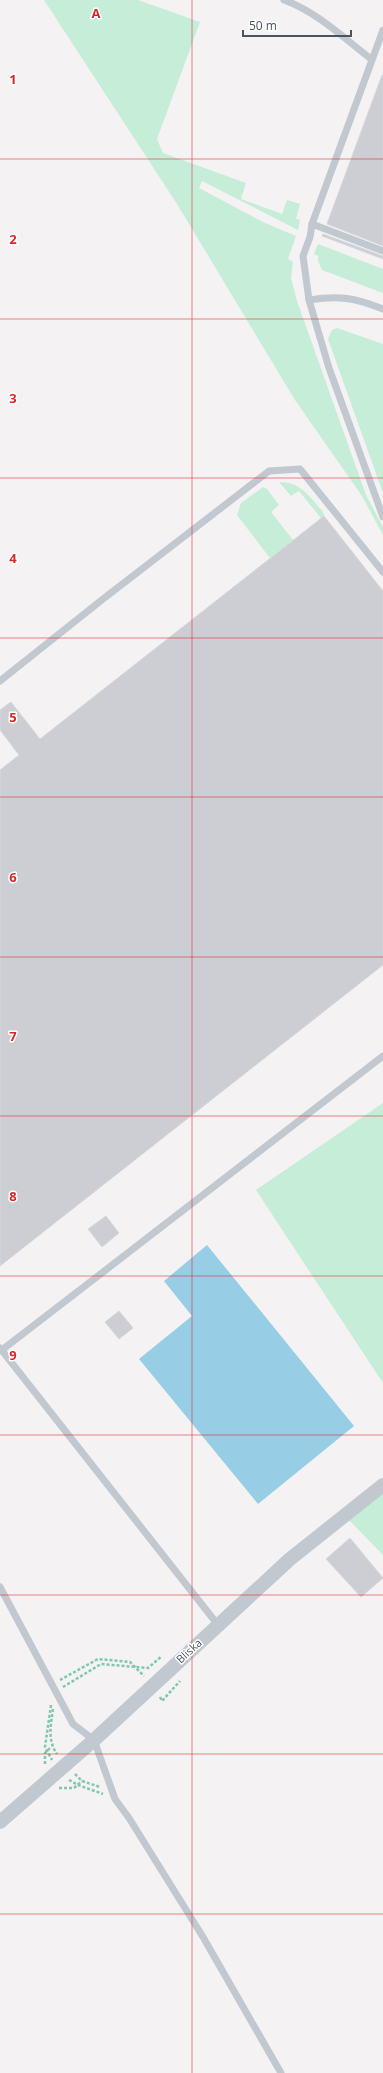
<svg xmlns="http://www.w3.org/2000/svg" width="383" height="2073" viewBox="0 0 383 2073" font-family="'Open Sans',sans-serif">
	<style>
		.green { fill: #c6edd8 }
		.water { fill: #97cee5 }
		.building { fill: #ccced4; stroke: #d7d8dd }
		.lines { fill: none; stroke-linecap: round; stroke-linejoin: round }
		.path { stroke: #80c8ab; stroke-width: 2.5; stroke-dasharray: 3 2; stroke-linecap: butt }
		.lane { stroke: #c1c8cf; stroke-width: 7 }
		.street { stroke: #c1c8cf; stroke-width: 14 }
		.grid { fill: none; stroke: #d62828; stroke-width: 1; stroke-opacity: 0.55 }
		.labels { text-anchor: middle; stroke-width: 3; stroke-linejoin: round; paint-order: stroke }
		.street-label { font-size: 11px; fill: #4b535e; stroke: #fff }
		.grid-label { font-size: 13px; text-anchor: middle; font-weight: bold; fill: #d62828; stroke: #fff; stroke-width: 3; stroke-linejoin: round; paint-order: stroke }
	</style>
	<rect width="100%" height="100%" fill="#f4f2f2"/>
	<g class="green">
		<path d="M 44,0 L 138,0 L 200,22 L 157,139 L 163,153 L 246,183 L 241,199 L 282,214 L 287,200 L 300,204 L 296,219 L 300,220 L 298,230 L 202,181 L 199,188 L 263,222 L 296,236 L 288,259 L 293,262 L 291,278 L 297,301 L 366,495 L 383,527 L 383,535 L 362,496 L 295,400 L 177,204 Z"/>
		<path d="M 318,244 L 383,269 L 383,293 L 322,270 L 318,261 L 318,256 L 314,254 Z"/>
		<path d="M 337,328 L 383,344 L 383,493 L 328,339 L 332,330 Z"/>
		<path d="M 279,482 C 300,481 311,498 323,512 L 324,516 L 321,518 L 299,491 L 291,496 Z"/>
		<path d="M 263,487 L 267,489 L 279,505 L 271,512 L 293,540 L 270,558 L 237,515 L 241,503 Z"/>
		<path d="M 383,1103 L 383,1383 L 256,1190 Z"/>
		<path d="M 383,1493 L 383,1555 L 349,1520 Z"/>
	</g>
	<path class="water" d="M 207,1245 L 354,1426 L 258,1504 L 139,1359 L 192,1316 L 164,1281 Z"/>
	<g class="building">
		<path d="M 382,75 L 383,75 L 383,246 L 327,224 Z"/>
		<path d="M 323,234 L 383,256 L 383,259 L 322,236 Z"/>
		<path d="M 324,516 L 383,591 L 383,965 L 0,1266 L 0,770 L 19,755 L 0,730 L 0,710 L 11,702 L 40,739 Z"/>
		<path d="M 106,1216 L 119,1233 L 102,1247 L 88,1229 Z"/>
		<path d="M 119,1311 L 133,1328 L 119,1339 L 105,1322 Z"/>
		<path d="M 350,1538 L 383,1578 L 361,1597 L 326,1559 Z"/>
	</g>
	<g class="lines">
		<g class="path">
			<path d="M 60,1680 L 98,1659 L 130,1662 L 144,1676"/>
			<path d="M 63,1687 L 101,1664 L 148,1668 L 162,1656"/>
			<path d="M 160,1697 L 162,1701 L 180,1681"/>
			<path d="M 51,1705 L 45,1747 L 52,1760"/>
			<path d="M 53,1709 C 51,1725 47,1740 57,1754"/>
			<path d="M 45,1764 L 45,1753 L 51,1747"/>
			<path d="M 75,1774 L 82,1781 L 100,1787"/>
			<path d="M 69,1780 L 78,1785 L 103,1794"/>
			<path d="M 59,1788 L 74,1788 L 82,1781"/>
		</g>
		<g class="lane">
			<path d="M 284,0 C 317,12 344,38 371,59"/>
			<path d="M 383,30 L 312,224 L 310,237 L 303,256 L 309,300 L 329,368 L 383,517"/>
			<path d="M 312,224 L 383,251"/>
			<path d="M 309,300 C 339,295 355,298 383,309"/>
			<path d="M 0,681 L 103,599 L 269,471 L 300,469 L 383,572"/>
			<path d="M 0,1348 L 218,1625"/>
			<path d="M 2,1350 L 383,1056"/>
			<path d="M 0,1587 L 73,1724 L 94,1740 L 115,1799 L 129,1818 L 203,1937 L 281,2073"/>
		</g>
		<path class="street" d="M 0,1822 L 94,1740 L 290,1559 L 383,1485"/>
	</g>
	<path class="grid" d="M 192,0 L 192,2073M 0,159 L 383,159M 0,319 L 383,319M 0,478 L 383,478M 0,638 L 383,638M 0,797 L 383,797M 0,957 L 383,957M 0,1116 L 383,1116M 0,1276 L 383,1276M 0,1435 L 383,1435M 0,1595 L 383,1595M 0,1754 L 383,1754M 0,1914 L 383,1914"/>
	<g class="labels">
		<g class="street-label">
			<text transform="translate(189 1651) rotate(-43)" y="4">Bliska</text>
		</g>
	</g>
	<g class="grid-label">
		<text x="96" y="18">A</text>
		<text x="13" y="84">1</text>
		<text x="13" y="244">2</text>
		<text x="13" y="403">3</text>
		<text x="13" y="563">4</text>
		<text x="13" y="722">5</text>
		<text x="13" y="882">6</text>
		<text x="13" y="1041">7</text>
		<text x="13" y="1201">8</text>
		<text x="13" y="1360">9</text>
	</g>
	<path d="M243 30v6h108v-6" fill="none" stroke="#4b535e" stroke-width="2"/>
	<text x="249" y="30" font-size="12" fill="#4b535e" stroke="#ffffff" stroke-width="3" paint-order="stroke">50 m</text>
</svg>
